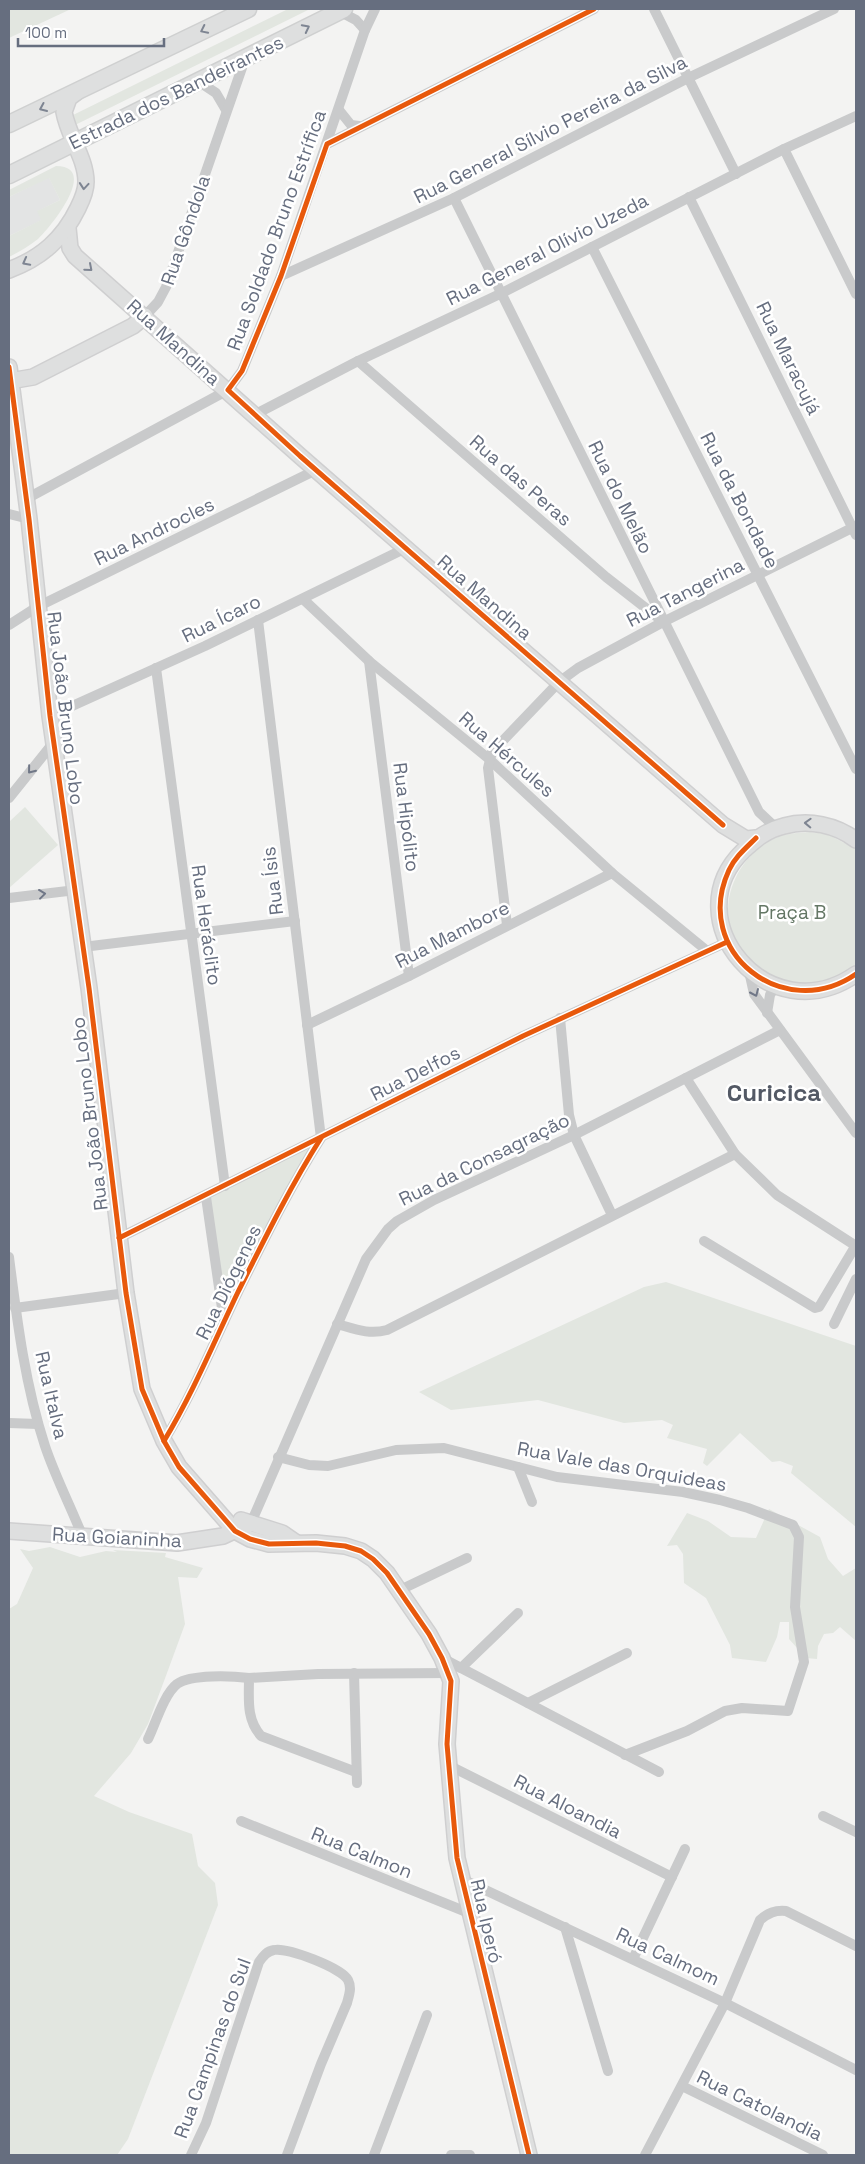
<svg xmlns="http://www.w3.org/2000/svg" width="865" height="2164" viewBox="0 0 865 2164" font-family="'Space Grotesk',sans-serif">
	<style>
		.built { fill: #e3e4e4 }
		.green { fill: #e2e6e0 }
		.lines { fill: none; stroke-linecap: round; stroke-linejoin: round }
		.secondary-casing { stroke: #cfcfd0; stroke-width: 18 }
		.primary-casing { stroke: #cfd0d0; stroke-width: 19 }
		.street { stroke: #c9cacb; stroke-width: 10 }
		.secondary { stroke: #dedfdf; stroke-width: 15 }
		.primary { stroke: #dedfdf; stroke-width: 16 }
		.cycleway-casing { stroke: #fff; stroke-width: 8 }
		.cycleway { stroke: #e8590c; stroke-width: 5 }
		.oneway { stroke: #7e8592 }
		.oneway2 { stroke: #707787 }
		.labels { text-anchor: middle; stroke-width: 5; stroke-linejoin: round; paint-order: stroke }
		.street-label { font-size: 19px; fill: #666e7f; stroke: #fff }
		.park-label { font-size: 19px; fill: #647765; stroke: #fff }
		.district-label { font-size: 24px; font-weight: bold; fill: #535965; stroke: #fff }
	</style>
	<rect width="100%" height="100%" fill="#f3f3f2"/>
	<path class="built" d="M 49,177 L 60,200 L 38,211 L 42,220 L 9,236 L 9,197 Z"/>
	<g class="green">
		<path d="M 9,9 L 71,9 L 9,38 Z"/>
		<path d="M 288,9 L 310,9 L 71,127 L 67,118 Z"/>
		<path d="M 56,166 C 100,166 51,227 38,239 C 29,246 19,252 9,257 L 9,236 L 41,220 L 37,211 L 60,200 L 49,178 L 9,197 L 9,190 Z"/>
		<path d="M 25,807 L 58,845 L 9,888 L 9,822 Z"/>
		<path d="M 810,832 L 827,834 L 856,849 L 856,972 C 844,980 832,982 817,985 C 793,989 792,987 771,976 C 765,973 755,970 750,966 C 745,961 742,952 738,946 C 714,908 736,855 776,838 C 787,833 798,833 810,832 Z"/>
		<path d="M 321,1138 L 224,1323 L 206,1197 Z"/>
		<path d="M 666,1282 L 856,1346 L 856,1527 L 791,1473 L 793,1466 L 780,1461 L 772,1462 L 740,1433 L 707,1466 L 703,1463 L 707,1449 L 667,1438 L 673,1425 L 662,1420 L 624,1423 L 538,1400 L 451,1410 L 419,1392 L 644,1287 Z"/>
		<path d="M 769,1509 L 820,1537 L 828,1559 L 843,1576 L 856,1568 L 856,1641 L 840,1627 L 833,1633 L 824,1634 L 818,1646 L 817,1659 L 806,1658 L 789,1639 L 789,1622 L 780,1622 L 777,1637 L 766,1662 L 732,1658 L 730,1645 L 706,1598 L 684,1583 L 683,1554 L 677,1545 L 667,1546 L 687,1513 L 708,1521 L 731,1537 L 756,1538 Z"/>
		<path d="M 50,1547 L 80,1557 L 106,1551 L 117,1552 L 113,1550 L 166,1553 L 165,1557 L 203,1568 L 197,1578 L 178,1577 L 185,1624 L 167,1673 L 148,1724 L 131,1753 L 94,1796 L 129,1812 L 192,1834 L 198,1866 L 215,1883 L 218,1905 L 128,2139 L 117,2155 L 9,2155 L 9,1609 L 17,1604 L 33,1568 L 20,1549 L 29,1551 Z"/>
	</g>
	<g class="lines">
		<g class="secondary-casing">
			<g id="secondary">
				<path d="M 68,228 L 70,248 L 75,256 L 300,456 L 723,825 L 746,839 L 756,838"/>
				<path d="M 9,270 C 41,258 63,239 78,208 C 82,200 86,191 86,182 C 86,158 68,136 64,112 L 69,98 L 77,92"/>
				<path d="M 9,367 L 29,519 L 50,716 L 89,988 L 126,1293 L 142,1389 L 164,1441 L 179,1467 L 235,1531 L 250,1539 L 269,1544 L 316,1543 L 345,1546 L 361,1551 L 373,1559 L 387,1573 L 429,1634 L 442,1658 L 451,1681 L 447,1744 L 457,1858 L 529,2155"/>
				<path d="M 10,381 L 33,377 L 133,326 L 145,316"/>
				<path d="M 856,840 C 836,825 809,819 784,826 C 767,830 756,839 743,851 C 673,919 769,1035 856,974"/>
				<path d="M 241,1520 L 282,1533 L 295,1542"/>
				<path d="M 9,1531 L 177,1543 L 223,1536 L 251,1523"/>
			</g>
		</g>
		<g class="primary-casing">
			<g id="primary">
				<path d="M 9,124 L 248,9"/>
				<path d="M 9,175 L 344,9"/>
			</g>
		</g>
		<g class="street">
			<path d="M 654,9 L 736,174"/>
			<path d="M 339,11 L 356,20 L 365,30"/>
			<path d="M 198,81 L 216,93 L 226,110"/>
			<path d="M 339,110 L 351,125 L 359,126"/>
			<path d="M 327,144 L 594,9"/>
			<path d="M 784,149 L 856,294"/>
			<path d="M 689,197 L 856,535"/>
			<path d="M 454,198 L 759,812 L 776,828"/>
			<path d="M 592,247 L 856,769"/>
			<path d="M 281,276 L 454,198 L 688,78 L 834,9"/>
			<path d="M 145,316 L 158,302 L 166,287 L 245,59"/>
			<path d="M 358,361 L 606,577 L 661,620"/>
			<path d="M 254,415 L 358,361 L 502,293 L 784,149 L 856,116"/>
			<path d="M 26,499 L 228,390 L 242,371 L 281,276 L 365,30 L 375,9"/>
			<path d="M 9,514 L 29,519"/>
			<path d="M 303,599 L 369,661 L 489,759 L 612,873 L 706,950"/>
			<path d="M 9,625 L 37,607 L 316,470"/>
			<path d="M 369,661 L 409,976"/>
			<path d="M 156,668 L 225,1186"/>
			<path d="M 50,716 L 205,646 L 406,548"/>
			<path d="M 9,798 L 54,742"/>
			<path d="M 9,898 L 76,890"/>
			<path d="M 507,925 L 488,768 L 492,752 L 559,682 L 578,668 L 663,622 L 856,526"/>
			<path d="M 83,947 L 295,921"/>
			<path d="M 749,971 L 754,994 L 856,1133"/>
			<path d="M 767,1013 L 770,995 L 775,986"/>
			<path d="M 560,1018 L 569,1115 L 574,1135 L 612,1215"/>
			<path d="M 307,1025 L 409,976 L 612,873"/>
			<path d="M 686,1078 L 735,1154 L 777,1195 L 856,1246"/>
			<path d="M 206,1197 L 224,1322"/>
			<path d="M 119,1238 L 523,1036 L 727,942"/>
			<path d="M 704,1241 L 815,1308 L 819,1307 L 856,1245"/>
			<path d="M 9,1257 C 17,1320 25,1385 45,1446 C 55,1476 70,1505 82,1535"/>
			<path d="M 15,1308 L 126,1293"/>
			<path d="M 337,1324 C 355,1329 369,1335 387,1330 L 735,1154"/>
			<path d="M 834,1324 L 856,1279"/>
			<path d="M 9,1423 L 38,1424"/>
			<path d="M 164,1441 C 193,1393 214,1342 238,1292 C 264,1240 290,1187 321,1138 L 258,620"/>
			<path d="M 278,1457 L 309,1465 L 328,1466 L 396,1450 L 444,1448 L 557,1477 L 683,1492 L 720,1500 L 748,1508 L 793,1525 L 799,1537 L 795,1607 L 804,1662 L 788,1711 L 742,1708 L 725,1711 L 687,1731 L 625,1755"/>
			<path d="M 518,1467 L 532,1502"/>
			<path d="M 251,1523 L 366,1259 L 388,1229 L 397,1221 L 434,1200 L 574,1135 L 780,1030"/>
			<path d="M 400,1590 L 467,1558"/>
			<path d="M 442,1658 L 659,1772"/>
			<path d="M 461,1668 L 518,1613"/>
			<path d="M 354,1673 L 357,1783"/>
			<path d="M 528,1703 L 627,1653"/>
			<path d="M 148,1739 C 155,1725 164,1694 177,1684 C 191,1674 232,1676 249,1678"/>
			<path d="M 448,1765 L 672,1877"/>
			<path d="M 356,1772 L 261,1736 C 246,1719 249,1699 249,1678 L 318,1674 L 449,1673"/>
			<path d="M 823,1816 L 856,1832"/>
			<path d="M 241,1821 L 469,1913"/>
			<path d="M 462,1879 L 725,2003 L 856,2070"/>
			<path d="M 565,1927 L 608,2071"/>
			<path d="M 633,1959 L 685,1849"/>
			<path d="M 682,2086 L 823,2155"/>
			<path d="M 191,2155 L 206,2123 L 259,1962 C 263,1956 267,1951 274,1950 C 287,1947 342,1968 348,1980 C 352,1988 349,1995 347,2003 L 321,2064 L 287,2155"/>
			<path d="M 374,2155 L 427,2015"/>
			<path d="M 451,2155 L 470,2155"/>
			<path d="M 645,2155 L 725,2003 L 760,1920 C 768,1913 775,1910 786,1911 L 856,1946"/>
		</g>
		<use href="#secondary" class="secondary"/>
		<use href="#primary" class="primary"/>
		<g class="cycleway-casing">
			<g id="cycleway">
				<path d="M 594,9 L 327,144 L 281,276 L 242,371 L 228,390 L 300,456 L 723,825"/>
				<path d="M 9,367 L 29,519 L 50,716 L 89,988 L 126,1293 L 142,1389 L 164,1441 L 179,1467 L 235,1531 L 250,1539 L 269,1544 L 316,1543 L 345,1546 L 361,1551 L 373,1559 L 387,1573 L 429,1634 L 442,1658 L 451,1681 L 447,1744 L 457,1858 L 529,2155"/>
				<path d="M 756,838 C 746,848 735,857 729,870 C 691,952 784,1024 856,974"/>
				<path d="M 119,1238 L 523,1036 L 727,942"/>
				<path d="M 164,1441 C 193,1393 214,1342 238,1292 C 264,1240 290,1187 321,1138"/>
			</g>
		</g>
		<use href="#cycleway" class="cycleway"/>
	</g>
	<defs><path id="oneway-chevron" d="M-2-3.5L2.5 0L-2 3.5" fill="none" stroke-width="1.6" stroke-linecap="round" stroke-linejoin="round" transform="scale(1.25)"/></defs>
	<g class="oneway">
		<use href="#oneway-chevron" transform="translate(306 28) rotate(-27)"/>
		<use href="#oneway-chevron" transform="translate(204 30) rotate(154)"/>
		<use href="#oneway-chevron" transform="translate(43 108) rotate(156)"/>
		<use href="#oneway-chevron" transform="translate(84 186) rotate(95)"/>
		<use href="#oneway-chevron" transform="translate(26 262) rotate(152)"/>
		<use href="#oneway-chevron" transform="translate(89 268) rotate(41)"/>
		<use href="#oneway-chevron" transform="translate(808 823) rotate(-178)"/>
	</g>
	<g class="oneway2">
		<use href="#oneway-chevron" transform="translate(31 770) rotate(129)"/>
		<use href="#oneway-chevron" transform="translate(42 894) rotate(-7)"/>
		<use href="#oneway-chevron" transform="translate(755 993) rotate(66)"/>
	</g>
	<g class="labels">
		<g class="street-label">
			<text transform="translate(176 92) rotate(-26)" y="7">Estrada dos Bandeirantes</text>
			<text transform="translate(550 129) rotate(-27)" y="7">Rua General Sílvio Pereira da Silva</text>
			<text transform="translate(185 230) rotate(-71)" y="7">Rua Gôndola</text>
			<text transform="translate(276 230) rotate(-70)" y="7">Rua Soldado Bruno Estrífica</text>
			<text transform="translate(547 249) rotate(-27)" y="7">Rua General Olívio Uzeda</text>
			<text transform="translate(174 342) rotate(42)" y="7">Rua Mandina</text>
			<text transform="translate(789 358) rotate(64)" y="7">Rua Maracujá</text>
			<text transform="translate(521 480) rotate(41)" y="7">Rua das Peras</text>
			<text transform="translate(621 497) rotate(64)" y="7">Rua do Melão</text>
			<text transform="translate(740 500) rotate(63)" y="7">Rua da Bondade</text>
			<text transform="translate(154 531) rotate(-26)" y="7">Rua Androcles</text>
			<text transform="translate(685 592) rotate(-27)" y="7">Rua Tangerina</text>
			<text transform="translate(485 597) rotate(41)" y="7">Rua Mandina</text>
			<text transform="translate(221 618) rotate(-26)" y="7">Rua Ícaro</text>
			<text transform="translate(66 708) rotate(83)" y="7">Rua João Bruno Lobo</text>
			<text transform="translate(507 754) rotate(41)" y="7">Rua Hércules</text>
			<text transform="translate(407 817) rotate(83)" y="7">Rua Hipólito</text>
			<text transform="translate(272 881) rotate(-97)" y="7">Rua Ísis</text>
			<text transform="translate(207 925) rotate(82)" y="7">Rua Heráclito</text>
			<text transform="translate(452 934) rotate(-27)" y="7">Rua Mambore</text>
			<text transform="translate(415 1073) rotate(-27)" y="7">Rua Delfos</text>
			<text transform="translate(89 1114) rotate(-97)" y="7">Rua João Bruno Lobo</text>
			<text transform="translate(484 1159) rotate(-26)" y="7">Rua da Consagração</text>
			<text transform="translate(228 1282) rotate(-64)" y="7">Rua Diógenes</text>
			<text transform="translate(52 1395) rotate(77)" y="7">Rua Italva</text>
			<text transform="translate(622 1466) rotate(10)" y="7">Rua Vale das Orquideas</text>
			<text transform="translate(117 1537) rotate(3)" y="7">Rua Goianinha</text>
			<text transform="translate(568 1806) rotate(27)" y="7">Rua Aloandia</text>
			<text transform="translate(362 1852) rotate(22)" y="7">Rua Calmon</text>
			<text transform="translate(487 1921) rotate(77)" y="7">Rua Iperó</text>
			<text transform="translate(668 1956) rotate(25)" y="7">Rua Calmom</text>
			<text transform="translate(212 2048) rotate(-70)" y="7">Rua Campinas do Sul</text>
			<text transform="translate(760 2105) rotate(26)" y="7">Rua Catolandia</text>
		</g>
		<g class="park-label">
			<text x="792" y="919">Praça B</text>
		</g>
		<g class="district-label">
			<text x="774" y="1101">Curicica</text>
		</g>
	</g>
	<rect width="865" height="2164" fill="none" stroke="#666e7f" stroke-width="20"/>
	<path d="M18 38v8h146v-8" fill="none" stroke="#666e7f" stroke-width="2.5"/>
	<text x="25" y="38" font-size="15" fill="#666e7f" stroke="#ffffff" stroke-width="4" paint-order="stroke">100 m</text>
</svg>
